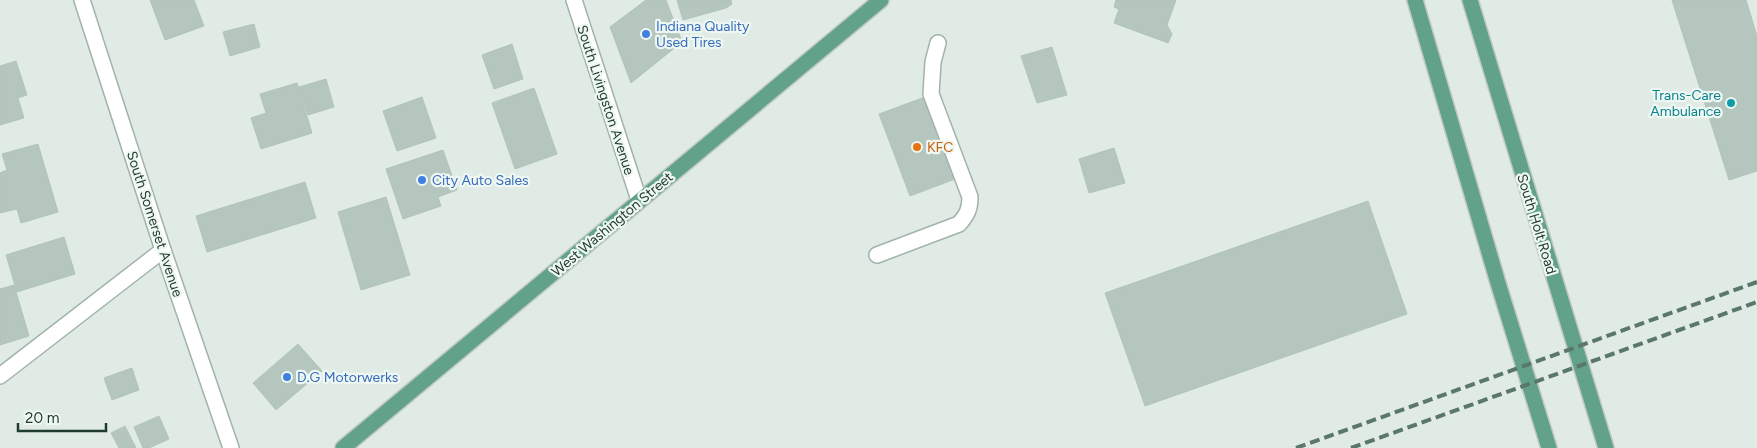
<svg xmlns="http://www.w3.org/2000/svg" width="1757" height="448" viewBox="0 0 1757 448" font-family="Figtree,sans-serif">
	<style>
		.building { fill: #b4c6bd; stroke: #b1c4ba }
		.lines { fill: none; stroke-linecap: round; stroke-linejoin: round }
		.minor-casing { stroke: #a2b3aa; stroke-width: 18 }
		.major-casing { stroke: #c1c8c5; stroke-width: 18 }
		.minor { stroke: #fff; stroke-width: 15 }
		.major { stroke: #62a28a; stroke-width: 15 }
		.rail { stroke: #5a776c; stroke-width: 4; stroke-dasharray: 10 5; stroke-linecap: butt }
		.shop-dot { fill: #3f7fe0; stroke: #eff7f2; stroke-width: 2 }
		.culture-dot { fill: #0f9aa8; stroke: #eff7f2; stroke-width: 2 }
		.food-dot { fill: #e8710a; stroke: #eff7f2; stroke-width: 2 }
		.labels { text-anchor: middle; stroke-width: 4.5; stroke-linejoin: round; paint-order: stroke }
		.shop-label { font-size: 14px; fill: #366cbe; stroke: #eff7f2; text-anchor: start }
		.culture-label { font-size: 14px; fill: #0d838f; stroke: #eff7f2; text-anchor: end }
		.street-label { font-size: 14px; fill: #203b30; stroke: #eff7f2 }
		.food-label { font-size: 14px; fill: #c56008; stroke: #eff7f2; text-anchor: start }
	</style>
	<rect width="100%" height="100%" fill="#dfebe4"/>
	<g class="building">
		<path d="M 150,0 L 194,0 L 204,26 L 165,40 Z"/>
		<path d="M 646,0 L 666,0 L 682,42 L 631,83 L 610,27 Z"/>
		<path d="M 677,0 L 731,0 L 732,4 L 726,8 L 683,20 Z"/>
		<path d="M 1116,0 L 1176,0 L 1167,25 L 1172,34 L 1168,43 L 1114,23 L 1119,9 L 1114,7 Z"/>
		<path d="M 1672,0 L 1746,0 L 1757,36 L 1757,171 L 1729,180 Z"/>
		<path d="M 254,24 L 260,47 L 230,56 L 223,32 Z"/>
		<path d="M 512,44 L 523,79 L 494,89 L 482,55 Z"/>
		<path d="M 1052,47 L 1067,95 L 1037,103 L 1021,56 Z"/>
		<path d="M 16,61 L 27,95 L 18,98 L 24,118 L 0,125 L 0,66 Z"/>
		<path d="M 326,79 L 334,107 L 308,115 L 299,87 Z"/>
		<path d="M 297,83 L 312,133 L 261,149 L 251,118 L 266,113 L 260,94 Z"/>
		<path d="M 534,88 L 557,154 L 515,169 L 492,103 Z"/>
		<path d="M 422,97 L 436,138 L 397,151 L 383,111 Z"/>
		<path d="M 925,97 L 955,179 L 910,196 L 879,114 Z"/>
		<path d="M 38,144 L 58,212 L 21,223 L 17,209 L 0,213 L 0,173 L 7,170 L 2,154 Z"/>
		<path d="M 1114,148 L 1125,183 L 1089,193 L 1079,159 Z"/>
		<path d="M 443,150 L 457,190 L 438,197 L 441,206 L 403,219 L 386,169 Z"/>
		<path d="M 305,182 L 316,218 L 207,252 L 196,216 Z"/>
		<path d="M 386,197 L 410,275 L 361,290 L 338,212 Z"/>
		<path d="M 1368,201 L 1407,314 L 1145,406 L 1105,293 Z"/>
		<path d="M 64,237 L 75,274 L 17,292 L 6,255 Z"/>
		<path d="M 14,285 L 29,336 L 0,345 L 0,289 Z"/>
		<path d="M 298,344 L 322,371 L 276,410 L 253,383 Z"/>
		<path d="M 132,368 L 139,390 L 112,400 L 104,378 Z"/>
		<path d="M 159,416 L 169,439 L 149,448 L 143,448 L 134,427 Z"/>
		<path d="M 125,426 L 136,448 L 119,448 L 111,433 Z"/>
	</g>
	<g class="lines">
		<g class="minor-casing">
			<g id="minor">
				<path d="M 82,0 L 163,250 L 231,448"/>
				<path d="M 574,0 L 639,200"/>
				<path d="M 877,255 L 959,224 C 967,215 970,209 970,197 L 931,94 L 933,62 L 938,43"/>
				<path d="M 0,376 L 163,250"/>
			</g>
		</g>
		<g class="major-casing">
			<g id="major">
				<path d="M 1415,0 L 1498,283 L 1549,448"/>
				<path d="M 1470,0 L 1606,448"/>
				<path d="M 343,448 L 881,0"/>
			</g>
		</g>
		<use href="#minor" class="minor"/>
		<use href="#major" class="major"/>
		<g class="rail">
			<path d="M 1296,448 L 1757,282"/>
			<path d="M 1351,448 L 1757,302"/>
		</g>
	</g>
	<g class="shop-dot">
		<circle cx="646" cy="34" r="5"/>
		<circle cx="422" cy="180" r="5"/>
		<circle cx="287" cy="377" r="5"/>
	</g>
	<circle class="culture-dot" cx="1731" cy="103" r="5"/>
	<circle class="food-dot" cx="917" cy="147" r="5"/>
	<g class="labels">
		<g class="shop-label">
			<text x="656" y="31">Indiana Quality<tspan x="656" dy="16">Used Tires</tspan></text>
			<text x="432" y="185">City Auto Sales</text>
			<text x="297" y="382">D.G Motorwerks</text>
		</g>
		<g class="culture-label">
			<text x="1721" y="100">Trans-Care<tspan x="1721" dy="16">Ambulance</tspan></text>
		</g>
		<g class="street-label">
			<text transform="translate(606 100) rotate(72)" y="5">South Livingston Avenue</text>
			<text transform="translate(155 224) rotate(72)" y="5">South Somerset Avenue</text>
			<text transform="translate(612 224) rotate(-40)" y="5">West Washington Street</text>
			<text transform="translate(1537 224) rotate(73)" y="5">South Holt Road</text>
		</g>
		<g class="food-label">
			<text x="927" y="152">KFC</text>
		</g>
	</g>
	<path d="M18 423v8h88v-8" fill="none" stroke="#203b30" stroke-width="2.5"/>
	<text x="25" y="423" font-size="15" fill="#203b30" stroke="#eff7f2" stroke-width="4" paint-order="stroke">20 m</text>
</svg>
